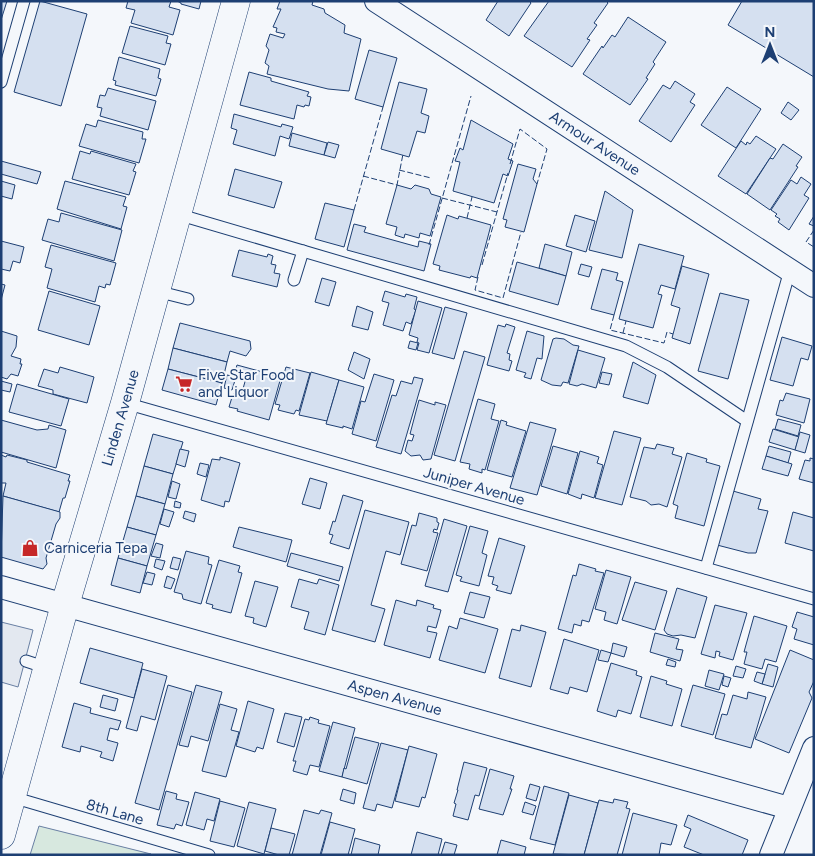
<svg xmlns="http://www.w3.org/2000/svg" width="815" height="856" viewBox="0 0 815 856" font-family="Figtree,sans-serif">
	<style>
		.green { fill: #d7e8df; stroke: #687fa3 }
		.parking { fill: #e3e8f0; stroke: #687fa3 }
		.building { fill: #d5e0f0; stroke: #1d3f73 }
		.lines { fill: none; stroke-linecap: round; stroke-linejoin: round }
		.lane-casing { stroke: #1d3f73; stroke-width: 13 }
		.street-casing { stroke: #1d3f73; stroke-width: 24 }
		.secondary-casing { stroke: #1d3f73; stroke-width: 29 }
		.lane { stroke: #f4f7fb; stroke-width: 11 }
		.street { stroke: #f4f7fb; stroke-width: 22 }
		.secondary { stroke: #f4f7fb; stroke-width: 28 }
		.fence { stroke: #1d3f73; stroke-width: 1; stroke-dasharray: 6 2.5; stroke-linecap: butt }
		.labels { text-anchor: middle; stroke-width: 4; stroke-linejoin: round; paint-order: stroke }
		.street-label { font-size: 15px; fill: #1d3f73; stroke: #f4f7fb }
		.poi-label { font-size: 15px; fill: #1d3f73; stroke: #f4f7fb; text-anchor: start }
	</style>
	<rect width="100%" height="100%" fill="#f4f7fb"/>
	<path class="green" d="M 39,826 L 151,854 L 30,855 Z"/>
	<path class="parking" d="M 1,622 L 33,630 L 18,687 L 1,682 Z"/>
	<g class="building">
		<path d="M 1,1 L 7,1 L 1,20 Z"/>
		<path d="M 40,1 L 87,14 L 61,106 L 14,92 Z"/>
		<path d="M 128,1 L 171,1 L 169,7 L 180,10 L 173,35 L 131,23 L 135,10 L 126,8 Z"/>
		<path d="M 177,1 L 201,1 L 199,9 L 181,4 L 181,3 Z"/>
		<path d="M 280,1 L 313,1 L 312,5 L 324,9 L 325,13 L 345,25 L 344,33 L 361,39 L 349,91 L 328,89 L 267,74 L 269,66 L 265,63 L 269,50 L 266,46 L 270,34 L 283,38 L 285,34 L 276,32 L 277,28 L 273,27 L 281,9 L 277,9 Z"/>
		<path d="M 498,1 L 529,1 L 531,3 L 509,36 L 486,20 Z"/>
		<path d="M 549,1 L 606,1 L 608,3 L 594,23 L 597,25 L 587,39 L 590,40 L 572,67 L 524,36 Z"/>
		<path d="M 742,1 L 814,1 L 814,77 L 728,25 Z"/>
		<path d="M 628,17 L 666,42 L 653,62 L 655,64 L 646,78 L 648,79 L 630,105 L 583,74 L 602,46 L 603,48 L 612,35 L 615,37 Z"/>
		<path d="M 130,26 L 168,36 L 166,43 L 171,44 L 165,65 L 122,53 Z"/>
		<path d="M 369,50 L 397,58 L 383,107 L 355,99 Z"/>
		<path d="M 119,57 L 160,69 L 158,78 L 161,79 L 156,96 L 115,85 L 116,81 L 113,80 Z"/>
		<path d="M 249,72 L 271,78 L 271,81 L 309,92 L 307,96 L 311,97 L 309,106 L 305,105 L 304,107 L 297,105 L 294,119 L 240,105 Z"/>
		<path d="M 675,81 L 695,94 L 690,102 L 695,105 L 671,142 L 639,121 L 663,85 L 670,89 Z"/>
		<path d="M 399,82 L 427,89 L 421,113 L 429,116 L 425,133 L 417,131 L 409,157 L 381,149 Z"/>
		<path d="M 727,87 L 761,109 L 736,148 L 701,125 Z"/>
		<path d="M 108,88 L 156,101 L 148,130 L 100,116 L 102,108 L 97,107 L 100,95 L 105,96 Z"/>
		<path d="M 788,102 L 799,110 L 791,120 L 781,113 Z"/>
		<path d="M 234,114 L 281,127 L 282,124 L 293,127 L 289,139 L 280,136 L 275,156 L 233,144 L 237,130 L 231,128 Z"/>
		<path d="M 98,120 L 143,132 L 142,139 L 146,139 L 139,163 L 79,146 L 86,124 L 96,127 Z"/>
		<path d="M 471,120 L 513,144 L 508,159 L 513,161 L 508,176 L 503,174 L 494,203 L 453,191 L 460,162 L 455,161 L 460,148 L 463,150 Z"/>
		<path d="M 292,133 L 327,143 L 324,155 L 289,146 Z"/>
		<path d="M 756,136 L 776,149 L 746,194 L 718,176 L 741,141 L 746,145 L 747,142 L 750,144 Z"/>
		<path d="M 328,142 L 339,145 L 335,158 L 324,155 Z"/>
		<path d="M 783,144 L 802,157 L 796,166 L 798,167 L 770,210 L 747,194 L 770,158 L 773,159 Z"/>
		<path d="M 80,151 L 90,154 L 91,151 L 136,164 L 133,171 L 136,172 L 129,195 L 72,179 Z"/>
		<path d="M 1,161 L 41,172 L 37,184 L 1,174 Z"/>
		<path d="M 518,164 L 536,169 L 533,179 L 537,184 L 524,232 L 505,227 L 507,220 L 503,219 Z"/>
		<path d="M 235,169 L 282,182 L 274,208 L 228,195 Z"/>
		<path d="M 801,177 L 811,184 L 804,195 L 809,198 L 789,230 L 778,222 L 780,219 L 775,216 L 777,214 L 771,210 L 791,180 L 797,184 Z"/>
		<path d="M 1,181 L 15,185 L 12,199 L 1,196 Z"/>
		<path d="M 65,181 L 126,197 L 123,206 L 127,207 L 121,229 L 57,209 Z"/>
		<path d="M 397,185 L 411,189 L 415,185 L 429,189 L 431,194 L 441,197 L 430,236 L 420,233 L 419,238 L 405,234 L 404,238 L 395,235 L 397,227 L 386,224 Z"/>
		<path d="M 605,191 L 633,210 L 622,258 L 589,250 Z"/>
		<path d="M 325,203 L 354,210 L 344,247 L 315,239 Z"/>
		<path d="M 61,213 L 122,230 L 114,261 L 42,240 L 48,219 L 59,222 Z"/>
		<path d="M 447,215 L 458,219 L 459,216 L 491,225 L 477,278 L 471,276 L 470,278 L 439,270 L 440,266 L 433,264 Z"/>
		<path d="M 575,215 L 595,221 L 586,252 L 566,246 Z"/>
		<path d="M 814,216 L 814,226 L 809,224 Z"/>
		<path d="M 354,224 L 366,227 L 364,232 L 418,247 L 419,241 L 431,244 L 424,271 L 347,250 Z"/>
		<path d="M 1,241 L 24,247 L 20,263 L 13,261 L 10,271 L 1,269 Z"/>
		<path d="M 545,244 L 572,252 L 566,276 L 539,268 Z"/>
		<path d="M 639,244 L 684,256 L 675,289 L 661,285 L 658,294 L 662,295 L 653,328 L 619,319 Z"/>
		<path d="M 51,245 L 116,263 L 110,285 L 106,284 L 105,288 L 99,286 L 95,302 L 47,288 L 52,269 L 45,267 Z"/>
		<path d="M 239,250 L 267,257 L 268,254 L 273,256 L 271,264 L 276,265 L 274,273 L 280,274 L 277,287 L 232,276 Z"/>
		<path d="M 517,262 L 566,276 L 558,305 L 509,291 Z"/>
		<path d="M 581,264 L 592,267 L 589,277 L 578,274 Z"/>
		<path d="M 682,266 L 709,274 L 690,344 L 672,338 L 680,308 L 671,305 Z"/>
		<path d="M 602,269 L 618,273 L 616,280 L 623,282 L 614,315 L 591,309 Z"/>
		<path d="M 322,278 L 336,282 L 329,306 L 315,302 Z"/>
		<path d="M 1,284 L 5,285 L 1,300 Z"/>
		<path d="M 49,291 L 100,306 L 89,345 L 38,330 Z"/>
		<path d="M 385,291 L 405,297 L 406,294 L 417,297 L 414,309 L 416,310 L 411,324 L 406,322 L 403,331 L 383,325 L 389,303 L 382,301 Z"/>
		<path d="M 720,293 L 749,300 L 728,379 L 698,371 Z"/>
		<path d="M 418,301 L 442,308 L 429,353 L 417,350 L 419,343 L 417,342 L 418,338 L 409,335 Z"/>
		<path d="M 357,306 L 373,312 L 368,330 L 352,326 Z"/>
		<path d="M 445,307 L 467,313 L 454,359 L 432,353 Z"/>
		<path d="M 180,323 L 250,341 L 251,349 L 246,356 L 230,351 L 227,362 L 173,348 Z"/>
		<path d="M 506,324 L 515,327 L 507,353 L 510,354 L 509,360 L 512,361 L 509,371 L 487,365 L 498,325 L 505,327 Z"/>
		<path d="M 1,331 L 17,336 L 16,347 L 11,356 L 21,359 L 20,364 L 22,364 L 18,376 L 11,374 L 7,379 L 1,377 Z"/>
		<path d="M 527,331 L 544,336 L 542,359 L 537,358 L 531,379 L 524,377 L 526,373 L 516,370 Z"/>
		<path d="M 782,337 L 812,346 L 808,360 L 801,358 L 793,386 L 770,380 Z"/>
		<path d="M 556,338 L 564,339 L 573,345 L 579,346 L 568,383 L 563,382 L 561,386 L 552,385 L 541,380 L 553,339 Z"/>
		<path d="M 410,341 L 418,343 L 416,350 L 408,348 Z"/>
		<path d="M 173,348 L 227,362 L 222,383 L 168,369 Z"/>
		<path d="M 578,350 L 605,358 L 596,388 L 582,384 L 577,386 L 569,384 Z"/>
		<path d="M 464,351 L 485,357 L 455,461 L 434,455 Z"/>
		<path d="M 354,352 L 370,359 L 364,379 L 348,370 Z"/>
		<path d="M 633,362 L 656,375 L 648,404 L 623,397 Z"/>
		<path d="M 237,365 L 281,377 L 269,420 L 237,411 L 238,409 L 229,407 L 233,394 L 241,396 L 246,378 L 234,375 Z"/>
		<path d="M 60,367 L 94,377 L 87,403 L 53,394 L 53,390 L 38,386 L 44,369 L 58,373 Z"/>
		<path d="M 286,367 L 310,373 L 299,411 L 296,410 L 294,414 L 278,410 L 280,405 L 275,404 Z"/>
		<path d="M 168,369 L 222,383 L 216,405 L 162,390 Z"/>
		<path d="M 311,372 L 339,380 L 327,421 L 299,415 Z"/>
		<path d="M 602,372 L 612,374 L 609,385 L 599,383 Z"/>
		<path d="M 374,374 L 394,380 L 376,441 L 352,434 L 361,401 L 365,402 Z"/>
		<path d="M 227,375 L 236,377 L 232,390 L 224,388 Z"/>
		<path d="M 414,377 L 423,379 L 401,454 L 376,447 L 392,395 L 396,396 L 401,381 L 412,384 Z"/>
		<path d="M 339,380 L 364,387 L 352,429 L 343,426 L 343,428 L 326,424 Z"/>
		<path d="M 1,381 L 12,384 L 10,392 L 1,390 Z"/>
		<path d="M 17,384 L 69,399 L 61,426 L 9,412 Z"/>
		<path d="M 786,393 L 810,399 L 804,423 L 776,415 L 780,400 L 783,401 Z"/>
		<path d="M 478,399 L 495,404 L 491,419 L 499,421 L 485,470 L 482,469 L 482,473 L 469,469 L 470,464 L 460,462 Z"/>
		<path d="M 419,400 L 435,405 L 435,402 L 446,405 L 431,459 L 423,460 L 420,455 L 411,456 L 405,451 L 408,440 L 412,441 L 414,435 L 410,434 Z"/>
		<path d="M 778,419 L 801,425 L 798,436 L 775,429 Z"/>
		<path d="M 1,420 L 37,430 L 48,429 L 49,425 L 66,430 L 56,468 L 1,452 Z"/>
		<path d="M 501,420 L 507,422 L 506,425 L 526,431 L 512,477 L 487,470 Z"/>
		<path d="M 530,422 L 556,429 L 537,495 L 510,488 Z"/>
		<path d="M 773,429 L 799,437 L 795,450 L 769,442 Z"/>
		<path d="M 614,431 L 641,438 L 622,505 L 595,498 Z"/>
		<path d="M 800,432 L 810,435 L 805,453 L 795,450 Z"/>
		<path d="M 153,434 L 183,442 L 173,474 L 144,466 Z"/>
		<path d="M 657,444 L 674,448 L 672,454 L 682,457 L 667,507 L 659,504 L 651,505 L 646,501 L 630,497 L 644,447 L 655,449 Z"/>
		<path d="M 553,446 L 578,453 L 567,494 L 541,486 Z"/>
		<path d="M 769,446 L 791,452 L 788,463 L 766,456 Z"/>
		<path d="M 180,449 L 189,451 L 185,467 L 176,464 Z"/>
		<path d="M 580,451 L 599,457 L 597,463 L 603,465 L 594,498 L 582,494 L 581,499 L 568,494 Z"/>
		<path d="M 687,453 L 707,459 L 706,462 L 720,466 L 704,526 L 675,518 L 678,506 L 673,504 Z"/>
		<path d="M 1,455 L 6,457 L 7,455 L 27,460 L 27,462 L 70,475 L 68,481 L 70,481 L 65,498 L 63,498 L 59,512 L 3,496 L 6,483 L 1,483 Z"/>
		<path d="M 766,456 L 792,464 L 788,476 L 762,469 Z"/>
		<path d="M 220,457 L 240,463 L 229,502 L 225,501 L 224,507 L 201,500 L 212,459 L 220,460 Z"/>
		<path d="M 810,458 L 814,459 L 814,483 L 799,479 L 805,460 L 810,461 Z"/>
		<path d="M 200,463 L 209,465 L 206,477 L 197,474 Z"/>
		<path d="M 144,466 L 173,474 L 165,504 L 136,496 Z"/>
		<path d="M 310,478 L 327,483 L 320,509 L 302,504 Z"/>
		<path d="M 172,481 L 180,484 L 176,499 L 168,497 Z"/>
		<path d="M 733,491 L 761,499 L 758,509 L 768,511 L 756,553 L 748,553 L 717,545 Z"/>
		<path d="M 343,495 L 363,501 L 349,549 L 330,543 L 333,535 L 329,534 L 333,521 L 335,522 Z"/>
		<path d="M 3,496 L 60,512 L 60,518 L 56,524 L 46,558 L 47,564 L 43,569 L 1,557 Z"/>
		<path d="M 136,496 L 165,504 L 156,535 L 127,527 Z"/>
		<path d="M 175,501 L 181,503 L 180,508 L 174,507 Z"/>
		<path d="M 164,509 L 174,512 L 169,527 L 160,524 Z"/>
		<path d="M 365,510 L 409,522 L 400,555 L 386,551 L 371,605 L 385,609 L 375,642 L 332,630 Z"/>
		<path d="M 185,511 L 196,514 L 194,522 L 183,518 Z"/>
		<path d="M 793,512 L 814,518 L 814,551 L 785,543 Z"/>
		<path d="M 419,513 L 437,518 L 437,522 L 439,523 L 437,530 L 434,529 L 433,532 L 438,533 L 427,571 L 401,564 L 412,525 L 416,526 Z"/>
		<path d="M 444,519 L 467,526 L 448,592 L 425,586 Z"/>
		<path d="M 470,526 L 488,531 L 482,553 L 487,555 L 479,586 L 460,581 L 462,577 L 456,575 Z"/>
		<path d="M 127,527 L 156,535 L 147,566 L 118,558 Z"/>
		<path d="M 239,527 L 292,540 L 286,562 L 233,547 Z"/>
		<path d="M 499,538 L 525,546 L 511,594 L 496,590 L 498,586 L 492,584 L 494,577 L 488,576 Z"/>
		<path d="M 156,543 L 163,545 L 160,558 L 151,556 Z"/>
		<path d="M 186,551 L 209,557 L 208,564 L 212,565 L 201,604 L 183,599 L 182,594 L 174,592 Z"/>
		<path d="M 291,553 L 343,567 L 339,581 L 287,566 Z"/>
		<path d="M 173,557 L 181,559 L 178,570 L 170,568 Z"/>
		<path d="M 118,558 L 147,566 L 140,593 L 111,585 Z"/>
		<path d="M 156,559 L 165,561 L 162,570 L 154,567 Z"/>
		<path d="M 219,560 L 240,566 L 238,572 L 242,573 L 231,613 L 212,608 L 213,605 L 206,603 Z"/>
		<path d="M 579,564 L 596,569 L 595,571 L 604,573 L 589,622 L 582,620 L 581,626 L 574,624 L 572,633 L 558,629 L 573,575 L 576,576 Z"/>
		<path d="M 606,570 L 631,577 L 617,624 L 604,620 L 606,612 L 595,609 Z"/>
		<path d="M 147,572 L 155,574 L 152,585 L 143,583 Z"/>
		<path d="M 167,576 L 175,579 L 171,589 L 164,587 Z"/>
		<path d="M 299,579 L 317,584 L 319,579 L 339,585 L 325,635 L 304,629 L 309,612 L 291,607 Z"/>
		<path d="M 255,581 L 278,587 L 266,627 L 253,623 L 254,618 L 245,616 Z"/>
		<path d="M 635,582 L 667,591 L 655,630 L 622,620 Z"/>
		<path d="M 677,588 L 707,597 L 695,638 L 681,635 L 673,636 L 667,634 L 664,630 Z"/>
		<path d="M 470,592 L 490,597 L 484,618 L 464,613 Z"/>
		<path d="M 396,600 L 416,606 L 417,600 L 434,605 L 433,608 L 441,610 L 436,628 L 428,626 L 427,631 L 437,633 L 430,658 L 384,645 Z"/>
		<path d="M 715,605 L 747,613 L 733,660 L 719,656 L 720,652 L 716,651 L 715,658 L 701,654 Z"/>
		<path d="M 797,612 L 814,617 L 814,645 L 794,639 L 797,629 L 792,627 Z"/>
		<path d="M 754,616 L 787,626 L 776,662 L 765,659 L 762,669 L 744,664 L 747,652 L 744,652 Z"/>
		<path d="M 460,618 L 498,629 L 485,673 L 439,660 L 449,626 L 457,629 Z"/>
		<path d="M 521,625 L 546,632 L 531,687 L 499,678 L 512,629 L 520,631 Z"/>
		<path d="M 655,633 L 679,639 L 676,649 L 683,650 L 680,661 L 650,652 Z"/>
		<path d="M 564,639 L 599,650 L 587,692 L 570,687 L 568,694 L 550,689 Z"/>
		<path d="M 613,643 L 627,647 L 624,657 L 611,653 Z"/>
		<path d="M 90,648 L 143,663 L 134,698 L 80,683 Z"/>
		<path d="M 601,650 L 611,653 L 608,662 L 598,660 Z"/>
		<path d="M 790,650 L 814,660 L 814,681 L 809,692 L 812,698 L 789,753 L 755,739 Z"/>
		<path d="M 668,659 L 676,662 L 675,667 L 666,665 Z"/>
		<path d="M 611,663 L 637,671 L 636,675 L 642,677 L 631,714 L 618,710 L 616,717 L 597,711 Z"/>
		<path d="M 768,664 L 778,667 L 773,687 L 762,684 Z"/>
		<path d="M 736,666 L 746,669 L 743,678 L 733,676 Z"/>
		<path d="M 142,669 L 167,676 L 155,720 L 141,716 L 137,731 L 126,728 Z"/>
		<path d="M 709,670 L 724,674 L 719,690 L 705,686 Z"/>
		<path d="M 757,672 L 765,674 L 762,684 L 754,681 Z"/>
		<path d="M 651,676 L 667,681 L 666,684 L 682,689 L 672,726 L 640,717 Z"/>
		<path d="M 724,676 L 731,678 L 728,687 L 722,685 Z"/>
		<path d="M 168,685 L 192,692 L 159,810 L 135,803 Z"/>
		<path d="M 196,685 L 222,692 L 208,741 L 191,736 L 188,747 L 179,745 Z"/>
		<path d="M 693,685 L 725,694 L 713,735 L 681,726 Z"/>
		<path d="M 748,692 L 766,697 L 751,748 L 715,738 L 722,714 L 727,715 L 733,695 L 747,699 Z"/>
		<path d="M 103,695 L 118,699 L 115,711 L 100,707 Z"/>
		<path d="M 248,701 L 274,709 L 263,749 L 257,747 L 255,752 L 236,746 Z"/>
		<path d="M 74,703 L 91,708 L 90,713 L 121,721 L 118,730 L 110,728 L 107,740 L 118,743 L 113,761 L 100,757 L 102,752 L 81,746 L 80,752 L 62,747 Z"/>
		<path d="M 220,704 L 237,709 L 231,730 L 239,732 L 226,777 L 202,771 Z"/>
		<path d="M 285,713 L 302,717 L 294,747 L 277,742 Z"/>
		<path d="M 310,717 L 319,720 L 318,723 L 330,726 L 319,767 L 310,765 L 307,775 L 293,771 L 296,761 L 293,761 L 305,719 L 309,720 Z"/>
		<path d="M 333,722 L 355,728 L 342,777 L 319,771 Z"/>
		<path d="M 355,737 L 379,743 L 367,784 L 342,777 L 344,768 L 346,769 Z"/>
		<path d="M 381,743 L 408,750 L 392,808 L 377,804 L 375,811 L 363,808 Z"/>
		<path d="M 409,746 L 437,754 L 425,798 L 422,797 L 419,807 L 395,801 Z"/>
		<path d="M 464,762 L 487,768 L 479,796 L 475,795 L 468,820 L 453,816 L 456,804 L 454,803 L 458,790 L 457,790 Z"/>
		<path d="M 490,769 L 514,776 L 510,789 L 512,789 L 503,815 L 479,809 Z"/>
		<path d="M 530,784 L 540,787 L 536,801 L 526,798 Z"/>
		<path d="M 544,786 L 569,793 L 555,845 L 530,839 Z"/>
		<path d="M 343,789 L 356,793 L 354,804 L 340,800 Z"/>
		<path d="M 166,791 L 177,794 L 176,799 L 189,802 L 182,826 L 176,824 L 174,829 L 157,825 Z"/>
		<path d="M 195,792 L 220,799 L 214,821 L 207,819 L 204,830 L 186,825 Z"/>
		<path d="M 569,795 L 598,803 L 584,855 L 553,854 Z"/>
		<path d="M 614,799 L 628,802 L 626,808 L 630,809 L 617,855 L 584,855 L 599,800 L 613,803 Z"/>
		<path d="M 220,801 L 245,808 L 234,847 L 210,841 Z"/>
		<path d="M 249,802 L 276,809 L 264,854 L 237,846 Z"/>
		<path d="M 525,802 L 536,806 L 533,815 L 522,812 Z"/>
		<path d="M 304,810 L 319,814 L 321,810 L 332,813 L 320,855 L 292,855 Z"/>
		<path d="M 633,813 L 677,825 L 671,845 L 661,843 L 659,855 L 622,855 Z"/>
		<path d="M 688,815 L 748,840 L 742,855 L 704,855 L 684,847 L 691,829 L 684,826 Z"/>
		<path d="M 330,822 L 355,829 L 348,855 L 321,855 Z"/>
		<path d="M 271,828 L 295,834 L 289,855 L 279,855 L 265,851 Z"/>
		<path d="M 417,832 L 442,839 L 438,855 L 411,855 Z"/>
		<path d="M 355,838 L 380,845 L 378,855 L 351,855 Z"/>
		<path d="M 501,840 L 526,847 L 524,855 L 497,855 Z"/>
		<path d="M 445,842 L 457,845 L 454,855 L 441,855 Z"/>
	</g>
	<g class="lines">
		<g class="lane-casing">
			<g id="lane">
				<path d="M 1,82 L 24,1"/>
				<path d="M 177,214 L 626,346 L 667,367 L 747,421"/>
				<path d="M 294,280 L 303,251"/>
				<path d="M 156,291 L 188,299"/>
				<path d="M 125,403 L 814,599"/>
				<path d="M 706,568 L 790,270"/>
				<path d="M 26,661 L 47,668"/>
				<path d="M 12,797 L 209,855"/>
			</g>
		</g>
		<g class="street-casing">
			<g id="street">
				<path id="s1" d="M 376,1 L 814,286"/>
				<path id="s2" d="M 1,587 L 789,808"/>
				<path d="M 771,855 L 814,748"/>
			</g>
		</g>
		<g class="secondary-casing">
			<g id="secondary">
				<path id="s3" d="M 1,835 L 65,605 L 125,403 L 236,1"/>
			</g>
		</g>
		<use href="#lane" class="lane"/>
		<use href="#street" class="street"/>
		<use href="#secondary" class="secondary"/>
		<g class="fence">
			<path d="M 510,164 L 520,129 L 547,149 L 537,184"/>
			<path d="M 399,170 L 431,178"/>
			<path d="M 363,176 L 397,185 L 403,154"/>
			<path d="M 442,198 L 497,212"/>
			<path d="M 354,210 L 383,107"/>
			<path d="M 467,218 L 472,197"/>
			<path d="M 814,230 L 806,242 L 814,247"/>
			<path d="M 429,245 L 471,96"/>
			<path d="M 482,265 L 508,173"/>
			<path d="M 478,277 L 475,290 L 503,298 L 521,232"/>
			<path d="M 614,315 L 610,330 L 664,343 L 667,332 L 673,334"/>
			<path d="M 623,333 L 626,321"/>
		</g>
	</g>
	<defs>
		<g id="supermarket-bare" transform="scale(1.35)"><path d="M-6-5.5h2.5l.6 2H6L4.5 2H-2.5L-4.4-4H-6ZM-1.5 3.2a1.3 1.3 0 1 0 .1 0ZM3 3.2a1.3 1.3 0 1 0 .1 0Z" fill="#c62828" stroke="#f4f7fb" stroke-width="2.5" paint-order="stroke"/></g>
		<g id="shop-bare" transform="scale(1.35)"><path d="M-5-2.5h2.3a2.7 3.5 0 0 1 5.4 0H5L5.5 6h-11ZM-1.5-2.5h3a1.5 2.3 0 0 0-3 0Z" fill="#c62828" stroke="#f4f7fb" stroke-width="2.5" paint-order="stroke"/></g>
	</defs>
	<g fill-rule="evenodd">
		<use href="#supermarket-bare" x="184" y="384"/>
		<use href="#shop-bare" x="30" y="548"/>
	</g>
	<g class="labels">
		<g class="street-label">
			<text dy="5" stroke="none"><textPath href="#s1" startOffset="261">Armour Avenue</textPath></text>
			<text dy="5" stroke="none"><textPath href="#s3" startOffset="434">Linden Avenue</textPath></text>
			<text transform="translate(474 486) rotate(16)" y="5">Juniper Avenue</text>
			<text dy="5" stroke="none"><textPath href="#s2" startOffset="409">Aspen Avenue</textPath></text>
			<text transform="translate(115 812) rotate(16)" y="5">8th Lane</text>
		</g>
		<g class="poi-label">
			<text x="198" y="380">Five Star Food<tspan x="198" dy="17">and Liquor</tspan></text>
			<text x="44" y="553">Carniceria Tepa</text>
		</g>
	</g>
	<rect width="815" height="856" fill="none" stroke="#1d3f73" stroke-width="5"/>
	<g transform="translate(770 45)" stroke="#f4f7fb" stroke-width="4" paint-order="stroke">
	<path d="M0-4L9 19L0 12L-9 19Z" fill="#1d3f73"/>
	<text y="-8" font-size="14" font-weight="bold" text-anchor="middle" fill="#1d3f73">N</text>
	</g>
</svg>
